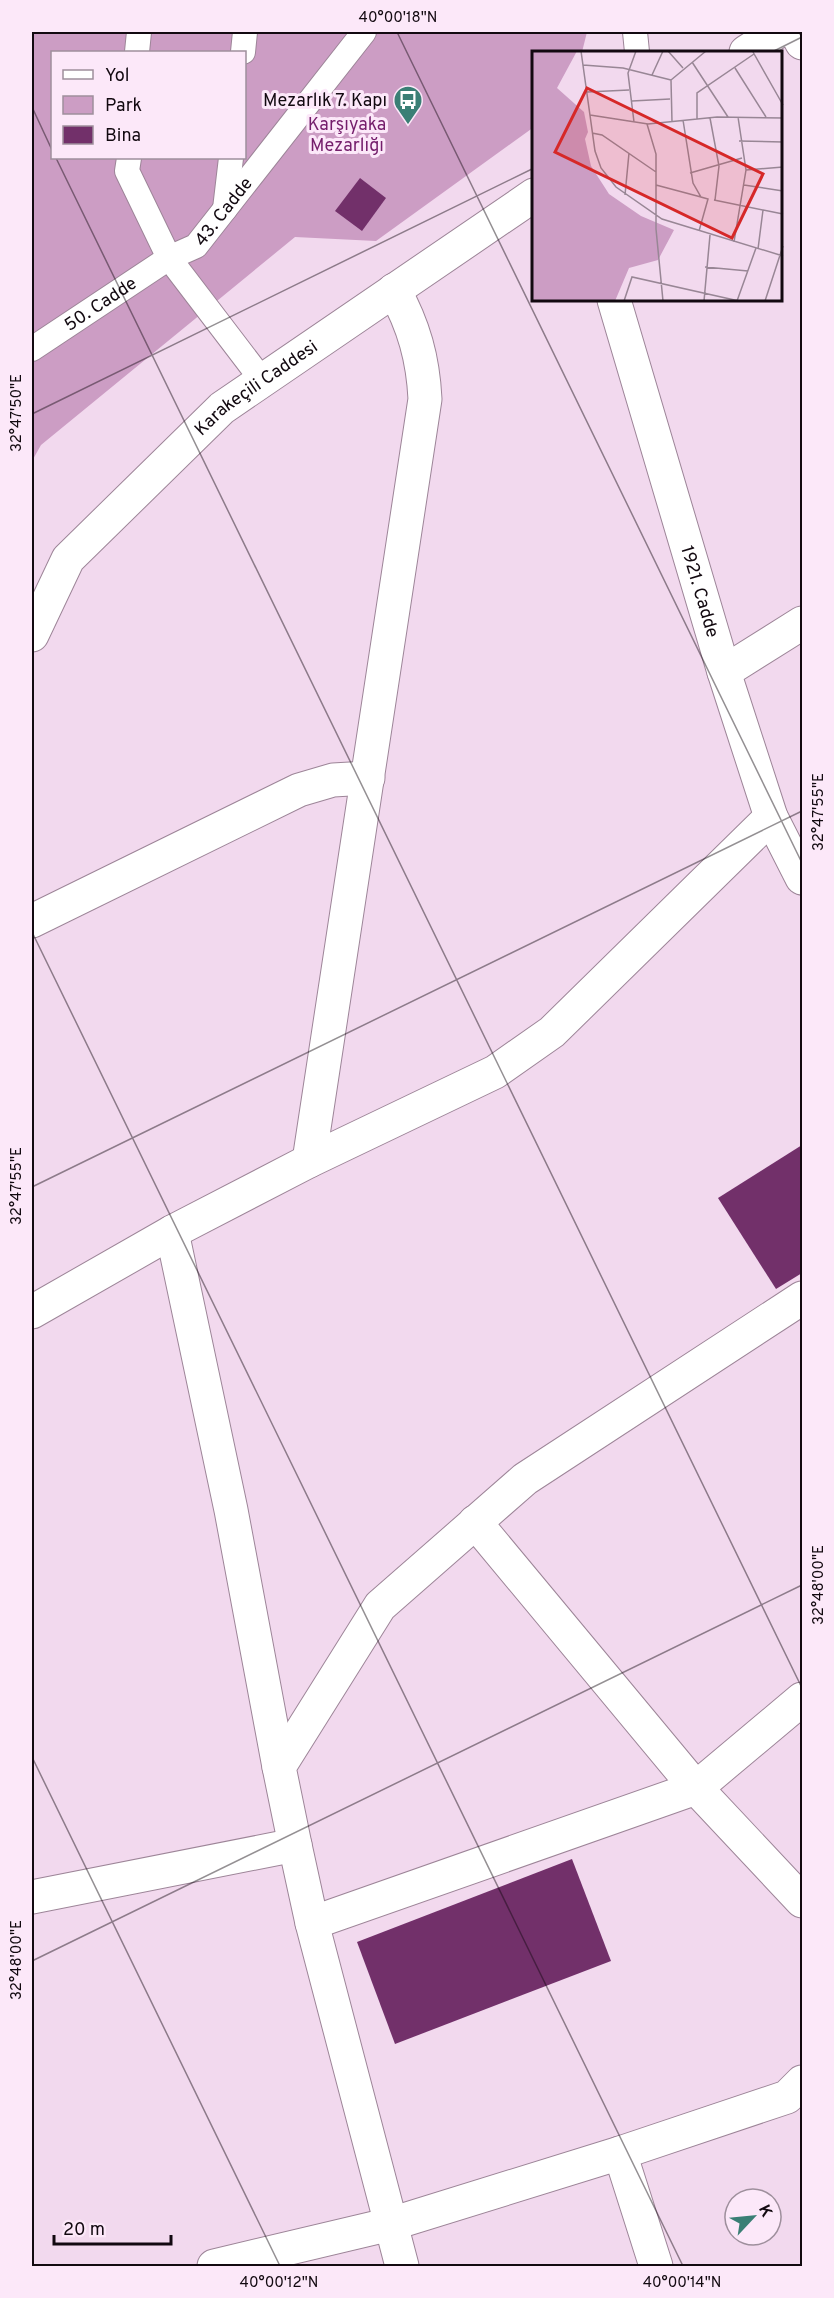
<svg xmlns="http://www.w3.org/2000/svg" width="834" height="2298" viewBox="0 0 834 2298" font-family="Overpass,sans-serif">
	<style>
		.green { fill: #cc9dc4; fill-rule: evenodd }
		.building { fill: #72306a }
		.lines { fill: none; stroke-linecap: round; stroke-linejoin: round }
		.lane-casing { stroke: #9d8598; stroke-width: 26 }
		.street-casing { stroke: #9d8598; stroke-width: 35 }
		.secondary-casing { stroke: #9d8598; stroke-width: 35 }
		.lane { stroke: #fff; stroke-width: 24 }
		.street { stroke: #fff; stroke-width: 33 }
		.secondary { stroke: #fff; stroke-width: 33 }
		.ticks { fill: none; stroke: #120910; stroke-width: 1.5; stroke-opacity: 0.45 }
		.labels { text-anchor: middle; stroke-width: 6; stroke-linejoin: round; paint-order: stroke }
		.poi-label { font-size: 18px; fill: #120910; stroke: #fce8f9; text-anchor: end }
		.park-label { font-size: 18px; fill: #741d6b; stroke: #fce8f9 }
		.street-label { font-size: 18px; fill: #120910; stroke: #fce8f9 }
		.inset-road { fill: none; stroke: #988695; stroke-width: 1.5 }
		.view { fill: #d62828; fill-opacity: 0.15; stroke: #d62828; stroke-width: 3 }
		.inset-edge { fill: none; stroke: #120910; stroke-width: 3 }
		.neatline { fill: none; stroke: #120910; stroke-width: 2 }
		.ticks-label { font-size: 15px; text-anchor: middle; fill: #120910 }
	</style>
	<rect width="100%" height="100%" fill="#f2d9ee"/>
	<path class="green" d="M 32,32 L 587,32 L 582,52 L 534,52 L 534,127 L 376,241 L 295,237 L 41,445 L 32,461 ZM 52,52 L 244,52 L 244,158 L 52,158 Z"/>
	<g class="building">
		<path d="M 360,178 L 386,198 L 362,231 L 335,211 Z"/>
		<path d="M 802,1145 L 802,1273 L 776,1289 L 718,1198 Z"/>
		<path d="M 572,1859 L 611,1961 L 395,2044 L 357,1942 Z"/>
	</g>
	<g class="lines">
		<g class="lane-casing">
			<g id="lane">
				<path d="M 635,32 L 637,52"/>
				<path d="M 137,52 L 139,32"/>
				<path d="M 243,52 L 245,32"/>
				<path d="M 129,158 L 127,171 L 169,258 L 262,380"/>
				<path d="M 225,209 L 231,158"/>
				<path id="s1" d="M 32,349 L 169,258 L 196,246 L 364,32"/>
			</g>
		</g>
		<g class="street-casing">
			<g id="street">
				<path d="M 796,32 L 802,43"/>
				<path d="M 724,672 L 802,623"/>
				<path d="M 32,921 L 299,790 L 333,780 L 368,778"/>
				<path d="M 309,1161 L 425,399 C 423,359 414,326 394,290"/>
				<path d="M 172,1232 L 231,1510 L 279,1767"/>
				<path d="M 32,1312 L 172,1232 L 309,1161 L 495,1072 L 552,1032 L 771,817"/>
				<path d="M 475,1522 L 696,1788 L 802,1901"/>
				<path d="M 295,1845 L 312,1923 L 402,2266"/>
				<path d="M 32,1897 L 295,1845 L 279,1767 L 380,1606 L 525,1479 L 802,1298"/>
				<path d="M 312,1923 L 696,1788 L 802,1699"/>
				<path d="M 620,2153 L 656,2266"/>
				<path d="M 214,2266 L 391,2224 L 620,2153 L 787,2097 L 802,2082"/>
			</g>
		</g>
		<g class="secondary-casing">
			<g id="secondary">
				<path d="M 746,52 L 777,32"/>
				<path id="s2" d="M 614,300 L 724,672 L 771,817 L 802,878"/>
				<path id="s3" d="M 32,635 L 68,559 L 222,408 L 534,195"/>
			</g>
		</g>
		<use href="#lane" class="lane"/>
		<use href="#street" class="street"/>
		<use href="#secondary" class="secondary"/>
	</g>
	<path class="ticks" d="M 397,32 L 802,863M 799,32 L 802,38M 772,52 L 802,37M 32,107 L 52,150M 56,158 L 802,1688M 32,414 L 534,168M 32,932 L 683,2266M 32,1187 L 802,811M 32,1757 L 280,2266M 32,1961 L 802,1585"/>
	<defs>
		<g id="bus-pin" transform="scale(1.5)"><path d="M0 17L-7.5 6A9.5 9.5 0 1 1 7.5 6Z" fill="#3a7f75" stroke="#fce8f9"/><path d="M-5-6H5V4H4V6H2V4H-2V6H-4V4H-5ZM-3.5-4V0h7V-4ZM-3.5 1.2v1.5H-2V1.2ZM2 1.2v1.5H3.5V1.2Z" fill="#fff"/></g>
	</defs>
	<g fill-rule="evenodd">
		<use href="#bus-pin" x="408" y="100"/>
	</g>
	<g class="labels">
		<g class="poi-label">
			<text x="387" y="106">Mezarlık 7. Kapı</text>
		</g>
		<g class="park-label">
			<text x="347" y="130">Karşıyaka<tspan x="347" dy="21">Mezarlığı</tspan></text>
		</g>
		<g class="street-label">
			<text dy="6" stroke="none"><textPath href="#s1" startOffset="238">43. Cadde</textPath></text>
			<text dy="6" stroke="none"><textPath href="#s1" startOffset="82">50. Cadde</textPath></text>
			<text dy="6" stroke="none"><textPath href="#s3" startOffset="339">Karakeçili Caddesi</textPath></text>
			<text dy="6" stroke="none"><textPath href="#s2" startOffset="304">1921. Cadde</textPath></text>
		</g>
	</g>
	<g transform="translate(532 51)">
		<rect width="250" height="250" fill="#f2d9ee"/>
		<path d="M 0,0 L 45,0 L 25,37 L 52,61 L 56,81 L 53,88 L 59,115 L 77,143 L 109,165 L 142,179 L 126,209 L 97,217 L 83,250 L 0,250 Z" fill="#cc9dc4"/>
		<path class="inset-road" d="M 49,0 L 63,100 L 69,117 L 84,136 L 130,168 L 251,205M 136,0 L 151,17M 221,1 L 251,54M 160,11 L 196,66M 51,14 L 91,17 L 139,29M 203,17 L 234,66M 120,24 L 131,0M 55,41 L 97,39M 100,50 L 138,48M 58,64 L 116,73 L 185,66 L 251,67M 178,67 L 187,115 L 183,149M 165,68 L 165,42 L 222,3M 151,69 L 161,132 L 169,146 L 176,148 L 167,180M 102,71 L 96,22 L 104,0M 140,71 L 139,29 L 174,0M 115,73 L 124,103 L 124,178 L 131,250M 60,82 L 70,84 L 124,121M 207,90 L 251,91M 214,119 L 251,116M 158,122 L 210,107M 124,134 L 169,146M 212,134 L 251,140M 93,144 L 97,102M 182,149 L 251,163M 202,191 L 214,119 L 206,66M 226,198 L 231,159M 173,216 L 216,220M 92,250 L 100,226 L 207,250M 172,250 L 178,184M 205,250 L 224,197M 233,250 L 251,195"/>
		<path class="view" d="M 55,37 L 231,123 L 200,187 L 23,101 Z"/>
		<rect width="250" height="250" class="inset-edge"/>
	</g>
	<rect width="834" height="2298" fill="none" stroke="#fce8f9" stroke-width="66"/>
	<rect x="51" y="51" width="195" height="108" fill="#fce8f9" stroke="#9e8f9c" stroke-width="1.5"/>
	<rect x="63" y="70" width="30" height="9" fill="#ffffff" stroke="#9e8f9c" stroke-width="1.5"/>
	<text x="105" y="81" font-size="18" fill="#120910">Yol</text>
	<rect x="63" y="96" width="30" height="18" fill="#cc9dc4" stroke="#9e8f9c" stroke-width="1.5"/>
	<text x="105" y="111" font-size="18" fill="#120910">Park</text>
	<rect x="63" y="126" width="30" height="18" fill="#72306a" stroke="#9e8f9c" stroke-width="1.5"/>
	<text x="105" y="141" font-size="18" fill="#120910">Bina</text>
	<g transform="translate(753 2217) rotate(64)"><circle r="28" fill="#fce8f9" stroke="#9e8f9c" stroke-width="1.5"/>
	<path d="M0-4.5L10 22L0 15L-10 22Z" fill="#3a7f75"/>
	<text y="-9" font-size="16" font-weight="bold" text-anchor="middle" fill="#120910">K</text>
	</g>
	<path d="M54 2235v9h117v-9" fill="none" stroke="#120910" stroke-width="3"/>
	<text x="63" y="2235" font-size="18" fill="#120910" stroke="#fce8f9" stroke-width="4.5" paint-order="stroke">20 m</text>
	<rect x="33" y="33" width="768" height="2232" class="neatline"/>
	<g class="ticks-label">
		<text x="398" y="22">40°00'18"N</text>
		<text transform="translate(16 413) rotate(-90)" y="5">32°47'50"E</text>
		<text transform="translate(818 812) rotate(-90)" y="5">32°47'55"E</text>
		<text transform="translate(16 1186) rotate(-90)" y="5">32°47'55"E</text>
		<text transform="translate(818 1585) rotate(-90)" y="5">32°48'00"E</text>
		<text transform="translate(16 1960) rotate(-90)" y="5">32°48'00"E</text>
		<text x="279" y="2287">40°00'12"N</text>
		<text x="682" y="2287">40°00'14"N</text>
	</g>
</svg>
